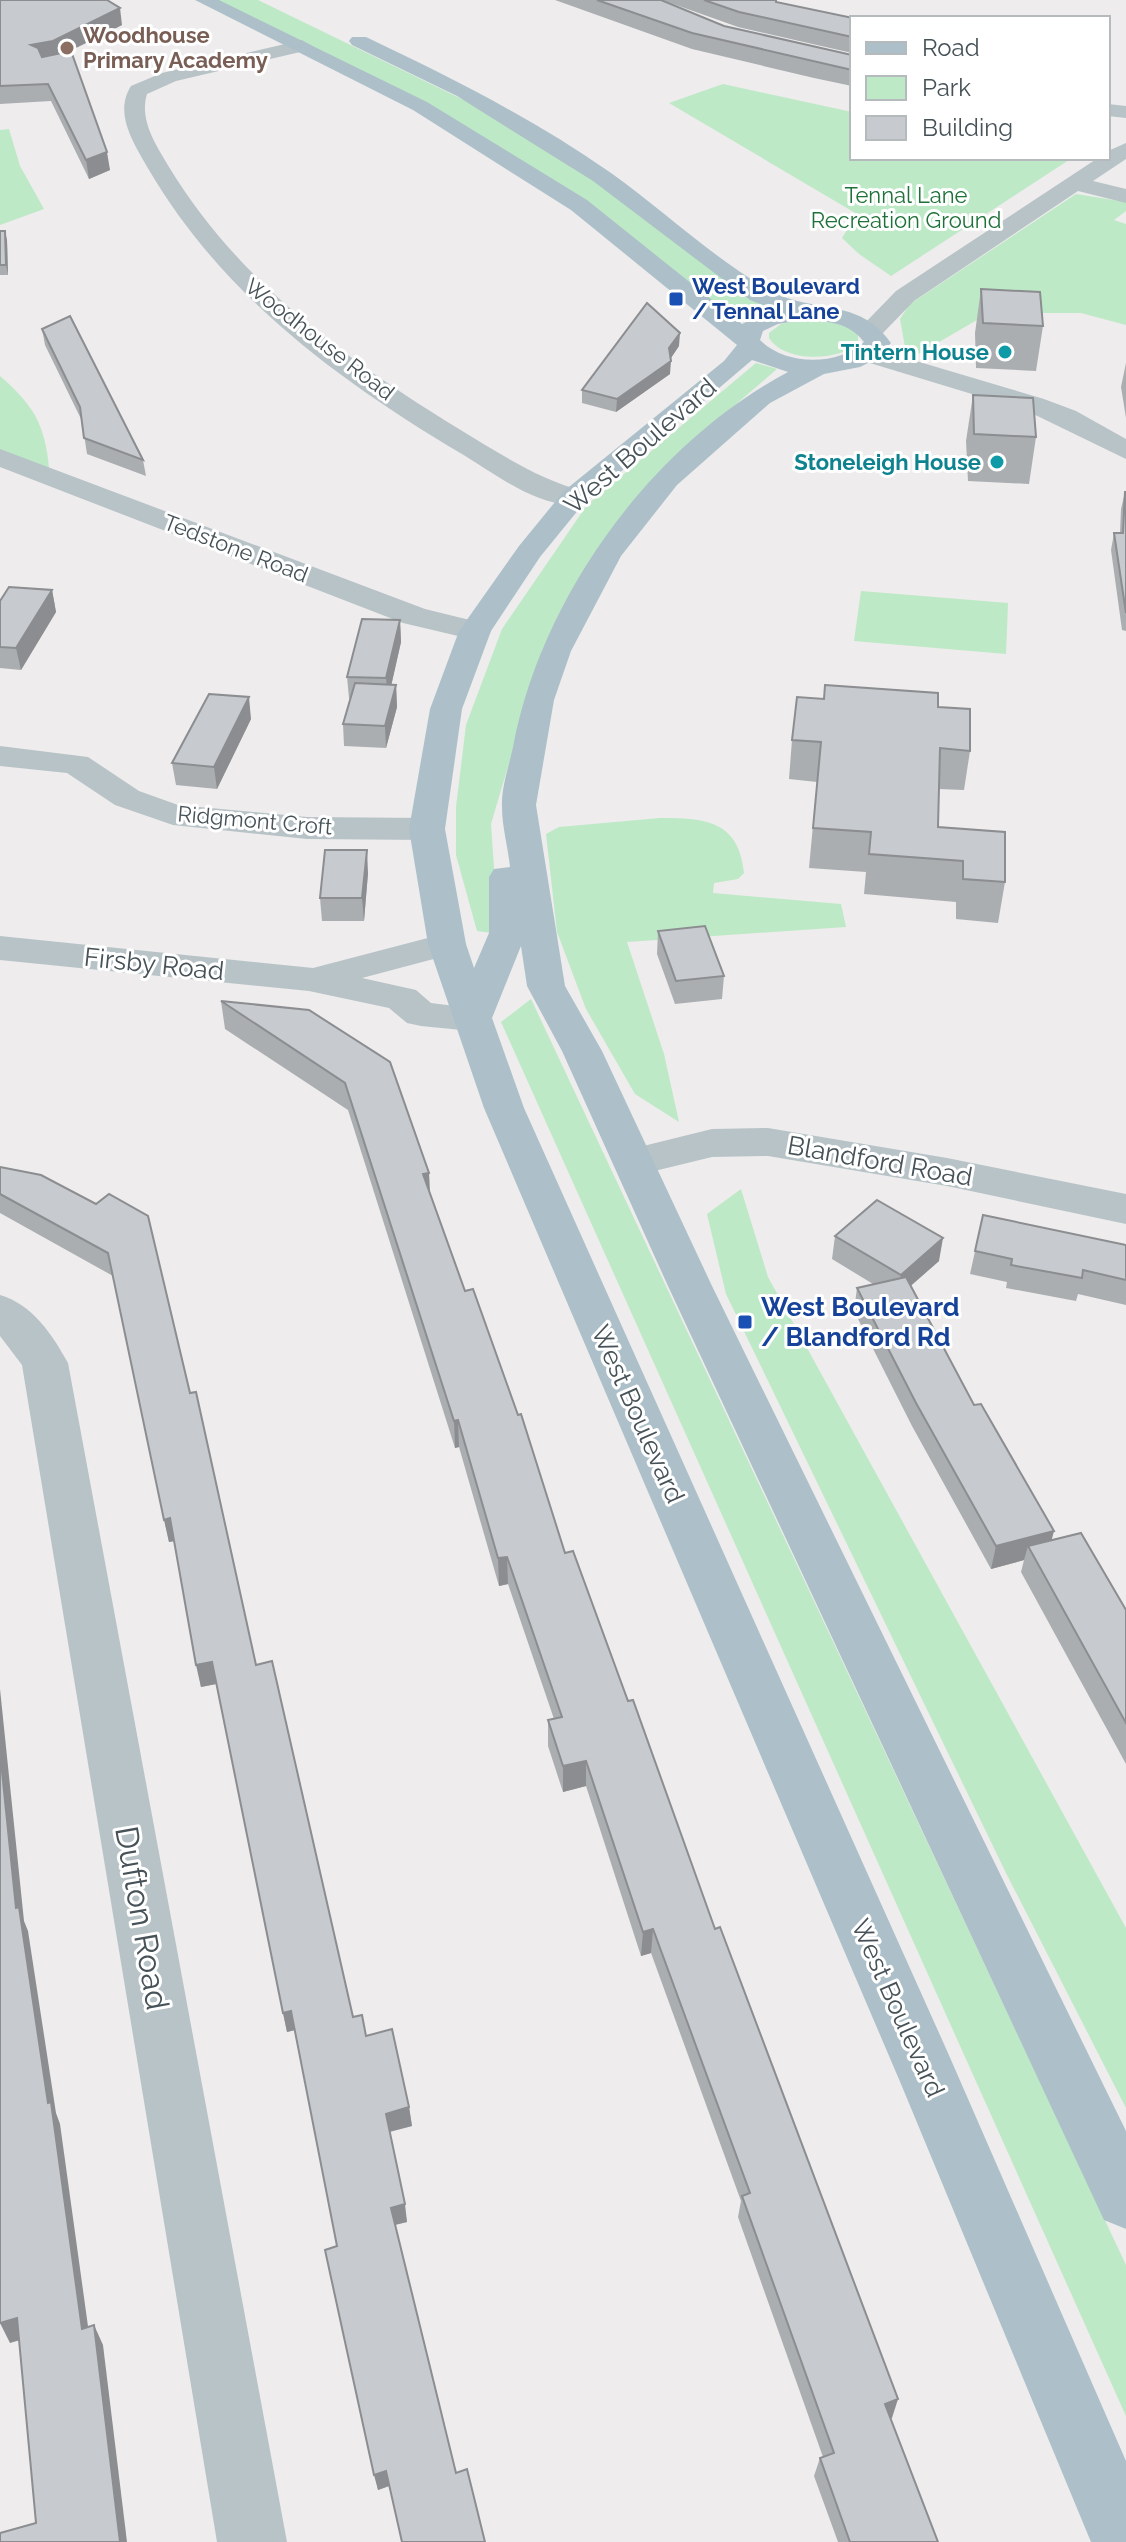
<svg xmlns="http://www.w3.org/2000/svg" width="1126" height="2542" viewBox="0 0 1126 2542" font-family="Raleway,sans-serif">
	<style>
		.green { fill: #bde9c6 }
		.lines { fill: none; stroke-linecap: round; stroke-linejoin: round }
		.minor { fill: #b8c3c7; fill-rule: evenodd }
		.major { fill: #adc0c9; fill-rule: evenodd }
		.wall { fill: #abaeb1 }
		.shaded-wall { fill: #8b8d90 }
		.building { fill: #c7cace; stroke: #8b8d90; stroke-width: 2 }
		.education-dot { fill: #8d6e63; stroke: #fff; stroke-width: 3 }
		.transit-dot { fill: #1a4fb4; stroke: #fff; stroke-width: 3 }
		.culture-dot { fill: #0f9aa8; stroke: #fff; stroke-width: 3 }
		.labels { text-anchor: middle; stroke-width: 6; stroke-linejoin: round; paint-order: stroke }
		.far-education-label { font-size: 22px; font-weight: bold; fill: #785e54; stroke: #fff; text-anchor: start }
		.far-park-label { font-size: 22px; fill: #1e7138; stroke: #fff }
		.far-transit-label { font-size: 22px; font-weight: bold; fill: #164399; stroke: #fff; text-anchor: start }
		.far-street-label { font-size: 22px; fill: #465257; stroke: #fff }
		.far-culture-label { font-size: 22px; font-weight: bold; fill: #0d838f; stroke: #fff; text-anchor: end }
		.street-label { font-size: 26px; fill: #465257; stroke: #fff }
		.transit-label { font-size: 26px; font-weight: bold; fill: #164399; stroke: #fff; text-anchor: start }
		.near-street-label { font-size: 32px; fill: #465257; stroke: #fff }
	</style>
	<rect width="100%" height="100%" fill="#eeecec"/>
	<g class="green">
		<path d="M 216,0 L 258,0 L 476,106 L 594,179 L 772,308 L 738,321 L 570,193 Z"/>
		<path d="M 723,84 L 852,112 L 852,158 L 1072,158 L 891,276 L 859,254 L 842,238 L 857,214 L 669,103 Z"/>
		<path d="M 9,129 L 20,166 L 44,209 L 0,225 L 0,130 Z"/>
		<path d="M 1076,194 L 1126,202 L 1126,211 L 1114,220 L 1126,224 L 1126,325 L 1081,313 L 989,313 L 915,356 L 905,347 L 900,319 L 910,304 Z"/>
		<path d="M 804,319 L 842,324 L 858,333 L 858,344 C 837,361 785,363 769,338 L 769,333 L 781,324 Z"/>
		<path d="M 756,363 L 777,369 L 677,455 L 617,522 L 543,648 L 491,824 L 498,926 L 492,933 L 477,931 L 456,855 L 456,807 L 466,725 L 502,629 L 587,505 Z"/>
		<path d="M 0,376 C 38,409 46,429 50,478 L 0,457 Z"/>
		<path d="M 861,591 L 1008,603 L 1006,654 L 854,641 Z"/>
		<path d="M 660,818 C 704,818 739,820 744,873 L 738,879 L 714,883 L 713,893 L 841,904 L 846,927 L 627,942 L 664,1054 L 679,1122 L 635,1094 L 586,1009 L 557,932 L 546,834 L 559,827 Z"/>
		<path d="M 531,999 L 1126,2265 L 1126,2416 L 501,1022 Z"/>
		<path d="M 741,1189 L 768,1277 L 1126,1928 L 1126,2108 L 1007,1875 L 726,1294 L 707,1214 Z"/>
	</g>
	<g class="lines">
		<g class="minor">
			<path d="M 302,40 L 312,46 L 309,50 L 176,81 L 147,94 C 139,120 156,145 169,167 C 239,282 346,360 459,429 C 499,453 539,480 584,491 L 588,497 L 584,503 C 544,513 494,473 462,454 C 339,381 223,296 149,170 C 135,145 113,114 131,86 L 162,73 Z"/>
			<path d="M 1108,104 L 1126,106 L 1126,118 L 1108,116 Z"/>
			<path d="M 1126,143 L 1126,159 L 1093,181 L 1126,189 L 1126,203 L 1078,191 L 914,301 L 881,335 L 863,335 L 859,330 L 863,325 L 896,291 L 1098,158 L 1108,158 L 1108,151 Z"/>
			<path d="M 869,347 L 1044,399 L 1076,411 L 1126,439 L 1126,459 L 1025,410 L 860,360 L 856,355 L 860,350 Z"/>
			<path d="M 0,449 L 425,609 L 486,624 L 491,631 L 486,638 L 475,640 L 403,623 L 0,467 Z"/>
			<path d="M 0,746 L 88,757 L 139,791 L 178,805 L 307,817 L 427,818 L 439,822 L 445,829 L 439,836 L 427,840 L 307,839 L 173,825 L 115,805 L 67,773 L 0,766 Z"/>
			<path d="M 447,933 L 460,936 L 466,944 L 460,952 L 362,978 L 416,990 L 431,1003 L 486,1010 L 491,1019 L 486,1028 L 472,1031 L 421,1026 L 407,1023 L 389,1008 L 309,991 L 0,960 L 0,936 L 313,968 Z"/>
			<path d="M 768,1128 L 947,1158 L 1126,1194 L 1126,1224 L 947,1186 L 768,1156 L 712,1157 L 634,1176 L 619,1172 L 613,1162 L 619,1152 L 712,1129 Z"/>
			<path d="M 0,1295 C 33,1305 52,1334 68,1363 L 287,2542 L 217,2542 L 22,1365 L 0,1336 Z"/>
		</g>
		<path class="major" d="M 195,0 L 219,0 L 427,102 L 587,200 L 742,324 L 773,309 L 750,300 L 593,181 L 457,96 L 352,45 L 349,41 L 352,37 L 366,37 C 450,77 534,119 611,173 C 663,210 712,257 767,289 C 811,315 859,296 891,343 L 876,359 L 860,367 L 824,374 L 770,403 L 677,485 L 621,556 L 571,651 L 554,700 L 536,805 L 565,986 L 602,1051 L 712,1286 L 1126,2131 L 1126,2229 L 1104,2220 L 668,1286 L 562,1051 L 527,986 L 521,946 L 492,1018 L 524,1108 L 948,2053 L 1126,2461 L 1126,2542 L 1091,2542 L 901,2084 L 484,1108 L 428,944 L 409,829 L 430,709 L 459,631 L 519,546 L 564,491 L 724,361 L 737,345 L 571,210 L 413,110 ZM 803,320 C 827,321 849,322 864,342 C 838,366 786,366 760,340 L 763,331 L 778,324 ZM 752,360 L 788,372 C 652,444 541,597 513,747 C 509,766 501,788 502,807 C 502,827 508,847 510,867 L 494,869 L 489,877 L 489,933 L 474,968 L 466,944 L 445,829 L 462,709 L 491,631 L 540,557 L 584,503 Z"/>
	</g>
	<g class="wall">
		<path d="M 0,0 L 122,25 L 69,51 L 110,170 L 89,179 L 51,101 L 0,104 Z"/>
		<path d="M 555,0 L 661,0 L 724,26 L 852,55 L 852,86 L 814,78 L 692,49 Z"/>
		<path d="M 662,0 L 777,0 L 777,3 L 852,18 L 852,53 L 738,27 Z"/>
		<path d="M 0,231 L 7,240 L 8,275 L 0,275 Z"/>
		<path d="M 981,289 L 1043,326 L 1036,371 L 976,368 L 975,333 Z"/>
		<path d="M 42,329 L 143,460 L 146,476 L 87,454 L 82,421 L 45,345 Z"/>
		<path d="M 679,346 L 670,359 L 670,374 L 616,412 L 582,403 L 582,390 Z"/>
		<path d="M 1126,363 L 1126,418 L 1121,387 Z"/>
		<path d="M 973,395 L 1036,437 L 1029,484 L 968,481 L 966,441 Z"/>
		<path d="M 1125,492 L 1126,492 L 1126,631 L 1122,630 L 1111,550 L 1114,533 L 1120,533 L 1121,509 Z"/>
		<path d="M 52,590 L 56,612 L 21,670 L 0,668 L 0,601 Z"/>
		<path d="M 400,620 L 401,642 L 391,685 L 396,685 L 397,707 L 386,748 L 344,746 L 343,724 L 350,699 L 349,698 L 347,677 Z"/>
		<path d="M 938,707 L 970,751 L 964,790 L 939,789 L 938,827 L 1005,882 L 998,923 L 956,919 L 956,902 L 864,894 L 866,872 L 809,868 L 817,782 L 789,779 L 792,740 Z"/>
		<path d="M 251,719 L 217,789 L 176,785 L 172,763 Z"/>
		<path d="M 368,873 L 364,921 L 322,921 L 320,898 Z"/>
		<path d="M 658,931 L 724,976 L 722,999 L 675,1004 L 657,954 Z"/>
		<path d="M 221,1001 L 309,1010 L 429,1173 L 430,1193 L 465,1291 L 565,1553 L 628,1701 L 715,1929 L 892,2418 L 890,2419 L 938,2542 L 838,2542 L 814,2476 L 820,2458 L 823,2457 L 738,2217 L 741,2201 L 651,1953 L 641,1956 L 586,1786 L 563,1792 L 548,1746 L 548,1720 L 554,1719 L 508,1584 L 499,1586 L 459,1447 L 455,1448 L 348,1110 L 225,1029 Z"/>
		<path d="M 0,1167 L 96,1204 L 256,1665 L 353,2017 L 366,2036 L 409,2107 L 412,2126 L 390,2132 L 407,2222 L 395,2225 L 456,2473 L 485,2542 L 389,2486 L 378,2490 L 337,2246 L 295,2030 L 287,2032 L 216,1684 L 201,1687 L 174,1541 L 169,1542 L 113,1276 L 0,1213 Z"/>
		<path d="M 983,1215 L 1126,1245 L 1126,1305 L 1078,1294 L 1076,1301 L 1006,1288 L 1007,1282 L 970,1274 Z"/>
		<path d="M 835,1236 L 939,1261 L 910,1286 L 974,1405 L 1051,1540 L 1126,1610 L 1126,1764 L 1021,1572 L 1024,1560 L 991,1569 L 912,1426 L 854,1311 L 857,1288 L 873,1284 L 832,1259 Z"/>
	</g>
	<g class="shaded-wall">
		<path d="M 120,8 L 122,25 L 56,58 L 34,62 L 31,45 Z"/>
		<path d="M 107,152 L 110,170 L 89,179 L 86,160 Z"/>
		<path d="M 5,231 L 7,240 L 8,275 L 6,265 Z"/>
		<path d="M 680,333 L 679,346 L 669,361 L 669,348 Z"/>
		<path d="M 671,361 L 670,374 L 616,412 L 617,399 Z"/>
		<path d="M 52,590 L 56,612 L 21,670 L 16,648 Z"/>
		<path d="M 400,620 L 401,642 L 388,700 L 386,678 Z"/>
		<path d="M 396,685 L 397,707 L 386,748 L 385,726 Z"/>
		<path d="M 249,697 L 251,719 L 217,789 L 214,767 Z"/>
		<path d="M 367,850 L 368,873 L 364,921 L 362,898 Z"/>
		<path d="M 429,1173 L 430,1201 L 423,1174 Z"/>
		<path d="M 943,1238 L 939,1261 L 897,1298 L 901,1275 Z"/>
		<path d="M 458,1420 L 459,1447 L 455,1448 L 454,1421 Z"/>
		<path d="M 170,1518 L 175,1541 L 169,1542 L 164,1520 Z"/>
		<path d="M 1054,1531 L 1048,1554 L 1028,1546 L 1024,1560 L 991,1569 L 996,1546 Z"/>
		<path d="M 507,1557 L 508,1584 L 499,1586 L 498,1558 Z"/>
		<path d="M 212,1662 L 216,1684 L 201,1687 L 196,1665 Z"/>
		<path d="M 0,1689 L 24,1921 L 28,1931 L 56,2113 L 60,2124 L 91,2348 L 82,2329 L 48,2103 L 16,1908 L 0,1752 Z"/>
		<path d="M 586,1761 L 586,1786 L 563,1792 L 563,1766 Z"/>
		<path d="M 653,1929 L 651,1953 L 641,1956 L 643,1932 Z"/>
		<path d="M 291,2011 L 295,2030 L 287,2032 L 283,2013 Z"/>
		<path d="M 409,2107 L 412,2126 L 388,2132 L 386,2114 Z"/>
		<path d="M 405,2204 L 407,2222 L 394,2225 L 391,2208 Z"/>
		<path d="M 17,2318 L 27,2338 L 10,2343 L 0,2323 Z"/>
		<path d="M 94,2325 L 103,2345 L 127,2542 L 120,2542 Z"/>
		<path d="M 898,2399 L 892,2418 L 878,2423 L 885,2404 Z"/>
		<path d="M 386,2471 L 389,2486 L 378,2490 L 374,2475 Z"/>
	</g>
	<g class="building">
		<path d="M 0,0 L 107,0 L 120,8 L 53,41 L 31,45 L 38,48 L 42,57 L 71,51 L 107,152 L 86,160 L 48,84 L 0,86 Z"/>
		<path d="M 597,0 L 661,0 L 724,26 L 852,55 L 852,70 L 692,33 Z"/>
		<path d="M 704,0 L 776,0 L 776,2 L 853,18 L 852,37 L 739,12 Z"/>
		<path d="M 0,231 L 5,231 L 6,265 L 0,265 Z"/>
		<path d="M 981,289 L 1040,292 L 1043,326 L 983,323 Z"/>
		<path d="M 647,303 L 680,333 L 669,348 L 671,361 L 617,399 L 582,390 Z"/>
		<path d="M 70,316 L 143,460 L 84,438 L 80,407 L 42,329 Z"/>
		<path d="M 973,395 L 1033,398 L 1036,437 L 974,434 Z"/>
		<path d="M 1125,492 L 1126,492 L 1126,613 L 1114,533 L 1123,533 Z"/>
		<path d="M 9,587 L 52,590 L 16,648 L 0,647 L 0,601 Z"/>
		<path d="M 362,619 L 400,620 L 386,678 L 347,677 Z"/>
		<path d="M 355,683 L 396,685 L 385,726 L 343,724 Z"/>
		<path d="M 825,685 L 938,693 L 938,707 L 970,709 L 970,751 L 940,748 L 938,827 L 1005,832 L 1005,882 L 963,879 L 963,861 L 869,854 L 871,832 L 813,828 L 821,742 L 792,740 L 797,697 L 824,699 Z"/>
		<path d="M 209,694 L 249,697 L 214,767 L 172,763 Z"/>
		<path d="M 325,850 L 367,850 L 362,898 L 320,898 Z"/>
		<path d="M 705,926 L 724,976 L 676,981 L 658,931 Z"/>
		<path d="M 221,1001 L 309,1010 L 390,1062 L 429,1173 L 423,1174 L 465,1291 L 473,1289 L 518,1415 L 521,1414 L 565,1553 L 573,1551 L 628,1701 L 633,1700 L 715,1929 L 720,1927 L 898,2399 L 885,2404 L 938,2542 L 850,2542 L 820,2458 L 834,2453 L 742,2196 L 750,2193 L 653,1929 L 643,1932 L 586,1761 L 563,1766 L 548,1720 L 562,1717 L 507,1557 L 498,1558 L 458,1420 L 454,1421 L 345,1083 Z"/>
		<path d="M 0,1167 L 41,1175 L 96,1204 L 109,1194 L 148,1216 L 190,1393 L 196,1392 L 256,1665 L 272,1661 L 353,2017 L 362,2015 L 366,2036 L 392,2029 L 409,2107 L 386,2114 L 405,2204 L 391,2208 L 456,2473 L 467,2469 L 485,2542 L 402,2542 L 386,2471 L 374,2475 L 325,2250 L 337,2246 L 291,2011 L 283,2013 L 212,1662 L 196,1665 L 170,1518 L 164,1520 L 108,1253 L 0,1194 Z"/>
		<path d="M 877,1200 L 943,1238 L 901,1275 L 835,1236 Z"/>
		<path d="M 983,1215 L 1126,1245 L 1126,1280 L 1083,1270 L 1082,1278 L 1011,1265 L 1012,1259 L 975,1251 Z"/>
		<path d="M 906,1277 L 974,1405 L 981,1404 L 1054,1531 L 996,1546 L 916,1403 L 857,1288 Z"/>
		<path d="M 1081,1533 L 1126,1610 L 1126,1723 L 1028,1546 Z"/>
		<path d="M 0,1752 L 16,1908 L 19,1907 L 48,2103 L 51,2102 L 82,2329 L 94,2325 L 120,2542 L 0,2542 L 0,2533 L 36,2523 L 17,2318 L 0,2323 Z"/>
	</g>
	<circle class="education-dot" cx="67" cy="48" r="8"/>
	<g class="transit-dot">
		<rect x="668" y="291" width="16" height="16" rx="4"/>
		<rect x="737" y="1314" width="16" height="16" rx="4"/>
	</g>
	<g class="culture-dot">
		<circle cx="1005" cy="352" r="8"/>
		<circle cx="997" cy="462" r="8"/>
	</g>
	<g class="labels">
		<g class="far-education-label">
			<text x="83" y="43">Woodhouse<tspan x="83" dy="25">Primary Academy</tspan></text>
		</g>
		<g class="far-park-label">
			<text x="906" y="203">Tennal Lane<tspan x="906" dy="25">Recreation Ground</tspan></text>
		</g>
		<g class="far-transit-label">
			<text x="692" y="294">West Boulevard<tspan x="692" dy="25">/ Tennal Lane</tspan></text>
		</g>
		<g class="far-street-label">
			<text transform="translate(320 339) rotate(38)" y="8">Woodhouse Road</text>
			<text transform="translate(236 548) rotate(21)" y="8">Tedstone Road</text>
			<text transform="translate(255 820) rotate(5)" y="8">Ridgmont Croft</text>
		</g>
		<g class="far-culture-label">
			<text x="989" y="360">Tintern House</text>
			<text x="981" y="470">Stoneleigh House</text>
		</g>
		<g class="street-label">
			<text transform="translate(640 446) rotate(-41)" y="9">West Boulevard</text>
			<text transform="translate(154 964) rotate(6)" y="9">Firsby Road</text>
			<text transform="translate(880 1161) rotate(10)" y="9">Blandford Road</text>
			<text transform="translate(638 1414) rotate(66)" y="9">West Boulevard</text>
			<text transform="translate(898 2008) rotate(66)" y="9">West Boulevard</text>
		</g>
		<g class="transit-label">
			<text x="761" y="1316">West Boulevard<tspan x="761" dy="30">/ Blandford Rd</tspan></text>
		</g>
		<g class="near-street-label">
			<text transform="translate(142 1918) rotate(80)" y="11">Dufton Road</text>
		</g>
	</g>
	<rect x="850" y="16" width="260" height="144" fill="#ffffff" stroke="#b5babc" stroke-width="2"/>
	<rect x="866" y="42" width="40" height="12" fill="#adc0c9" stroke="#b5babc" stroke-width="2"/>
	<text x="922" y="56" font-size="24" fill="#465257">Road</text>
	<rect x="866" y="76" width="40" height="24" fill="#bde9c6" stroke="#b5babc" stroke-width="2"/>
	<text x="922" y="96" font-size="24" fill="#465257">Park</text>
	<rect x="866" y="116" width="40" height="24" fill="#c7cace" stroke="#b5babc" stroke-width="2"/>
	<text x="922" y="136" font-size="24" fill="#465257">Building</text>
</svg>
